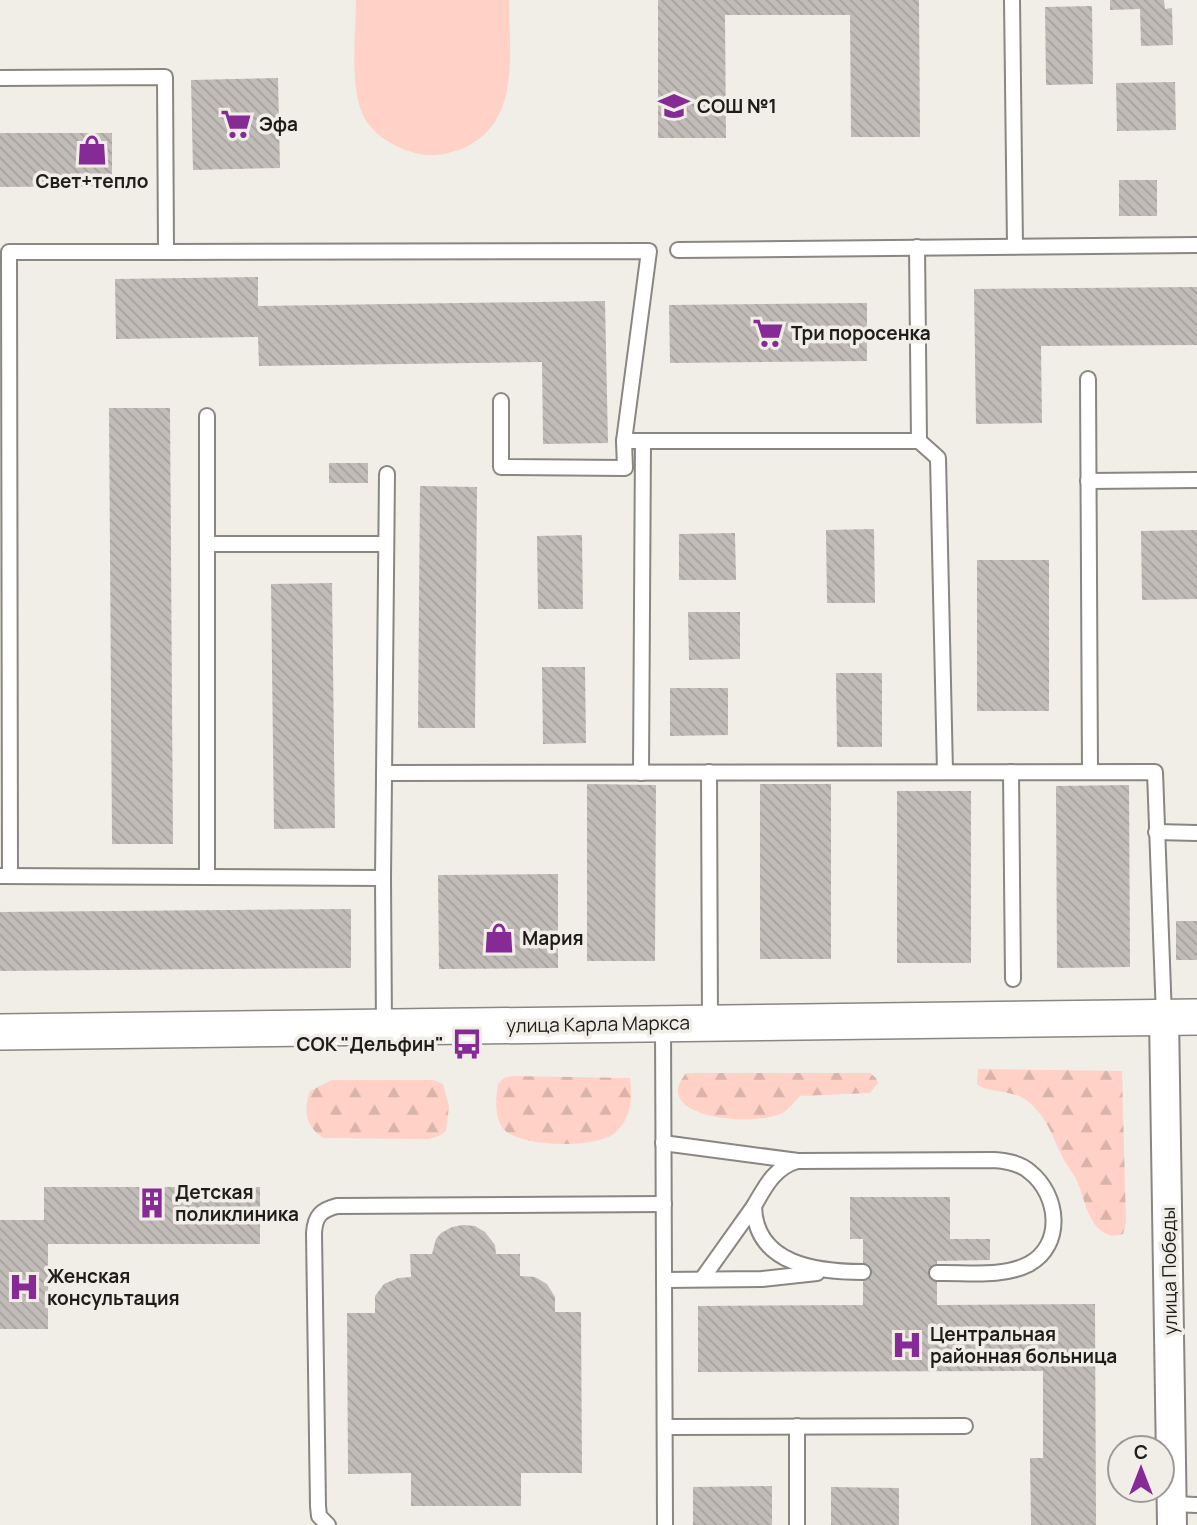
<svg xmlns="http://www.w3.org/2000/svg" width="1197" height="1525" viewBox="0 0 1197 1525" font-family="Manrope,sans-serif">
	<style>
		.forest { fill: url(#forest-firs) }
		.garden { fill: #ffd1c7 }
		.building { fill: url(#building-back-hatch) }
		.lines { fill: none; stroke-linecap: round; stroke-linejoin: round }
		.service-casing { stroke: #8a8681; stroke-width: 18 }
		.minor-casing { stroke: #8a8681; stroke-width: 32 }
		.tertiary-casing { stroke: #8a8681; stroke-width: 38 }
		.service { stroke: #fff; stroke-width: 14 }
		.minor { stroke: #fff; stroke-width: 28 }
		.tertiary { stroke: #fff; stroke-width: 35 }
		.labels { text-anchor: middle; stroke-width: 7; stroke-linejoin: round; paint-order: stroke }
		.poi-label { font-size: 19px; font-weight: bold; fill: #1f1d1b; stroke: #f1eee8; text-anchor: start }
		.street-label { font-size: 19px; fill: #1f1d1b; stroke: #f1eee8 }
	</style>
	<defs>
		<pattern id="forest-firs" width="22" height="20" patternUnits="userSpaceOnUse" patternTransform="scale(1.75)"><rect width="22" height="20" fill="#ffd1c7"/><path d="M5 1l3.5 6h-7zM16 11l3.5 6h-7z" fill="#dab3aa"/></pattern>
		<pattern id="building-back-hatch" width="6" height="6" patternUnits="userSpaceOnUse" patternTransform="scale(1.75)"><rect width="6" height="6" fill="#c2bcb8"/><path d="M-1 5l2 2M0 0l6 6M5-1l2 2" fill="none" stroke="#a6a19e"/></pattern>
	</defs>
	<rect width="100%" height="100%" fill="#f1eee8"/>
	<g class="forest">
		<path d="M 978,1069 L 1122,1071 L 1126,1223 L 1123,1234 C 1115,1236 1111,1237 1103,1232 C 1087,1222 1084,1195 1076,1179 C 1072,1171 1066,1165 1062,1156 C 1054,1140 1049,1123 1036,1109 C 1017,1087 999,1096 977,1085 Z"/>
		<path d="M 686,1073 L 870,1073 L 876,1078 L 878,1083 L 870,1093 L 800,1096 C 795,1101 790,1108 784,1112 C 764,1125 683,1122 678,1093 C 677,1085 682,1079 686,1073 Z"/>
		<path d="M 512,1076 L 630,1078 C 633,1098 631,1119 615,1133 C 597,1149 515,1148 502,1127 C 494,1114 496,1098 498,1084 L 504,1078 Z"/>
		<path d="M 332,1080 L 433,1080 L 443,1084 L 449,1106 L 446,1131 L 439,1136 L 429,1139 L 323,1138 C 306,1126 303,1112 310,1091 Z"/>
	</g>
	<path class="garden" d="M 356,0 L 509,0 C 509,50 521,119 468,146 C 455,152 441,156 426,155 C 406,153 379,140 367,122 C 348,94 356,33 356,0 Z"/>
	<g class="building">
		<path d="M 658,0 L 919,0 L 920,137 L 851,137 L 850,15 L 725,15 L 726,138 L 658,138 Z"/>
		<path d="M 1110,0 L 1164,0 L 1165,9 L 1172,8 L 1173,45 L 1141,46 L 1140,9 L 1110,10 Z"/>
		<path d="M 1092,6 L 1093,84 L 1046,85 L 1045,7 Z"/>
		<path d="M 278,78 L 280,168 L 193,170 L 191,80 Z"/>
		<path d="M 1175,82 L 1176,130 L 1117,131 L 1116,83 Z"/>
		<path d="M 0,133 L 112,133 L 112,186 L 0,187 Z"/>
		<rect x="1119" y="180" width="38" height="36"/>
		<path d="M 258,277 L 258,306 L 605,301 L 608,443 L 543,444 L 542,362 L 259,366 L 258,337 L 116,339 L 115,279 Z"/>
		<path d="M 1197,287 L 1197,345 L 1041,346 L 1042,423 L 976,424 L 974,289 Z"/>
		<path d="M 867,303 L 867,361 L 670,363 L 669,305 Z"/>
		<path d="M 109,408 L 170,408 L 173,844 L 112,844 Z"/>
		<rect x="329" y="463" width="39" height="20"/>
		<path d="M 420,486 L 477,487 L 475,728 L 418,728 Z"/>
		<path d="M 874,529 L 875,603 L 827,603 L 826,530 Z"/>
		<path d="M 1197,530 L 1197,599 L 1142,600 L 1141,531 Z"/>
		<path d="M 735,533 L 736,580 L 679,580 L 679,534 Z"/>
		<path d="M 582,535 L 583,609 L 538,609 L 537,536 Z"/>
		<rect x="977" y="560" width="72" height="151"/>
		<path d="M 332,583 L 335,828 L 274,829 L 271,584 Z"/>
		<path d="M 688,612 L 740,612 L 740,659 L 689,660 Z"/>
		<path d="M 542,667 L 585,667 L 586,743 L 543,744 Z"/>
		<path d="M 836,673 L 882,673 L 882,747 L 837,747 Z"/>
		<path d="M 670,688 L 728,688 L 728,735 L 670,736 Z"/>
		<path d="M 587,784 L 656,785 L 655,961 L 587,961 Z"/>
		<rect x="760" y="784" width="71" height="175"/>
		<path d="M 1129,785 L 1130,967 L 1057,968 L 1056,786 Z"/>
		<rect x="897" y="791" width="74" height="172"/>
		<path d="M 558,874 L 558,968 L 439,969 L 438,875 Z"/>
		<path d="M 351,909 L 351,968 L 0,971 L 0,912 Z"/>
		<rect x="1176" y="921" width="21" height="39"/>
		<path d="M 44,1187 L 260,1187 L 260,1244 L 48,1244 L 48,1329 L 0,1329 L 0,1220 L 44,1220 Z"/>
		<path d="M 850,1197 L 950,1197 L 950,1239 L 990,1239 L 990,1260 L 937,1261 L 937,1305 L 1095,1304 L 1096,1525 L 1031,1525 L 1030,1458 L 1043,1458 L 1043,1371 L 698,1372 L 698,1306 L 863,1305 L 863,1239 L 850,1239 Z"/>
		<path d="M 463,1225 L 475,1226 L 485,1232 L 495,1245 L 496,1254 L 520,1254 L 520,1276 L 535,1277 L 547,1284 L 555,1297 L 555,1312 L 581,1312 L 582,1473 L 521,1473 L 521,1506 L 411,1506 L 411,1473 L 348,1474 L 347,1313 L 375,1313 L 375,1296 L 384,1284 L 398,1278 L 411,1277 L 410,1254 L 432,1254 L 436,1239 L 441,1233 L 452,1227 Z"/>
		<path d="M 772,1486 L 772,1525 L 693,1525 L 693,1487 Z"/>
		<path d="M 831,1487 L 899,1488 L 899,1525 L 831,1525 Z"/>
	</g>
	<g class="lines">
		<g class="service-casing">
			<g id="service">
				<path d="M 1012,0 L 1015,246"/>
				<path d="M 0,78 L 165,77 L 166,252 L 649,251 L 624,441 L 625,468 L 501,467 L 501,401"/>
				<path d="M 678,250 L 1197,245"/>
				<path d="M 1088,379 L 1090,772"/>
				<path d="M 207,416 L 207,877"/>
				<path d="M 624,441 L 919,441 L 917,247"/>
				<path d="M 919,441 L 938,458 L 945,772"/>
				<path d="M 1088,481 L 1197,480"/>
				<path d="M 207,544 L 386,544"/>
				<path d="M 709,772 L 710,1023"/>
				<path d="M 1011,772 L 1013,979"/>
				<path d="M 384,773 L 1155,772 L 1164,1017"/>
				<path d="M 641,773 L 643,441"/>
				<path d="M 1156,832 L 1197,833"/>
				<path d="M 10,875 L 9,252 L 166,252"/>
				<path d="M 0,876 L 383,878 L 384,1027"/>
				<path d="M 383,878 L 387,474"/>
				<path d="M 663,1025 L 665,1525"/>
				<path d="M 663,1143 L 798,1161 L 994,1160 C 1007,1161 1020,1163 1030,1172 C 1059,1195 1064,1245 1029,1264 C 1002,1278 966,1272 937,1273"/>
				<path d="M 797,1161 C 774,1168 765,1187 754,1206 C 755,1265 818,1272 863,1272"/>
				<path d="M 702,1279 L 754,1206"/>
				<path d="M 664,1280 L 762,1279 L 817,1273"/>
				<path d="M 797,1426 L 797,1525"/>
				<path d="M 665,1427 L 965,1426"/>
				<path d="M 1172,1504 L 1197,1505"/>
				<path d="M 328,1525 L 319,1516 L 318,1506 L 314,1233 C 315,1216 321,1210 337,1206 L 664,1204"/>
			</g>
		</g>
		<g class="minor-casing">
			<path id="minor" d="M 1164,1017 L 1172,1525"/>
		</g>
		<g class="tertiary-casing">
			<path id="tertiary" d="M 0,1032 L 1197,1017"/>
		</g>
		<use href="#service" class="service"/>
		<use href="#minor" class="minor"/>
		<use href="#tertiary" class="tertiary"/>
	</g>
	<defs>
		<g id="school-bare" transform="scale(2.415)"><path d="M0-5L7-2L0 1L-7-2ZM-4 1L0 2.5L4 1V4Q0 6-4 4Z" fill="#862a95" stroke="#f1eee8" stroke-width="2.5" paint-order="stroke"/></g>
		<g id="supermarket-bare" transform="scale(2.415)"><path d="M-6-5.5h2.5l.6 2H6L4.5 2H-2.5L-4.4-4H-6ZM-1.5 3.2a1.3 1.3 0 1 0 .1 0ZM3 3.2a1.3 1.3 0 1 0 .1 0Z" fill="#862a95" stroke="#f1eee8" stroke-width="2.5" paint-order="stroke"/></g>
		<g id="shop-bare" transform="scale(2.415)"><path d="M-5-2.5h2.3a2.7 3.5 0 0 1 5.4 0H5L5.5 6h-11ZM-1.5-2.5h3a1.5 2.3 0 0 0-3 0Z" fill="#862a95" stroke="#f1eee8" stroke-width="2.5" paint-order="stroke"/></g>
		<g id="bus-bare" transform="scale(2.415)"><path d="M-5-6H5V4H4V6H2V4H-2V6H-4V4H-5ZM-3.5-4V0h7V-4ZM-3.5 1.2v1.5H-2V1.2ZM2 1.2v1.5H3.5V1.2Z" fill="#862a95" stroke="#f1eee8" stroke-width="2.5" paint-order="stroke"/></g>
		<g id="building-bare" transform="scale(2.415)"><path d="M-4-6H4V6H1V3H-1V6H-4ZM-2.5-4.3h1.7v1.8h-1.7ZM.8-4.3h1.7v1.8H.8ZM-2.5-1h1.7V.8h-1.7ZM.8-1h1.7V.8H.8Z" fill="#862a95" stroke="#f1eee8" stroke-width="2.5" paint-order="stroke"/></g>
		<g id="hospital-bare" transform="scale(2.415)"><path d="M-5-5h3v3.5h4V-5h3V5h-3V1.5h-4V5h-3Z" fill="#862a95" stroke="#f1eee8" stroke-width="2.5" paint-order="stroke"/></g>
	</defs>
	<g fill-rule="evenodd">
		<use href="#school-bare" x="674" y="106"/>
		<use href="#supermarket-bare" x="236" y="124"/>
		<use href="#shop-bare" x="92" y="150"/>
		<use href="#supermarket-bare" x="768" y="333"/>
		<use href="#shop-bare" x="499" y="938"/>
		<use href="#bus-bare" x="467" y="1044"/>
		<use href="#building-bare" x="152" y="1203"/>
		<use href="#hospital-bare" x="24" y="1287"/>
		<use href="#hospital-bare" x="907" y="1345"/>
	</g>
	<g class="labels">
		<g class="poi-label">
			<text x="697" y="113">СОШ №1</text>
			<text x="259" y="131">Эфа</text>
			<text x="92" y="188" text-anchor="middle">Свет+тепло</text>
			<text x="791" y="340">Три поросенка</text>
			<text x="522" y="945">Мария</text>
			<text x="444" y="1051" text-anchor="end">СОК "Дельфин"</text>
			<text x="175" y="1199">Детская<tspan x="175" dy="22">поликлиника</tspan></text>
			<text x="47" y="1283">Женская<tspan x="47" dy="22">консультация</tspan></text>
			<text x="930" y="1341">Центральная<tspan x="930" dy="22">районная больница</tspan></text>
		</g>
		<g class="street-label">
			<text transform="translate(598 1024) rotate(-1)" y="7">улица Карла Маркса</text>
			<text transform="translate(1169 1271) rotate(-91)" y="7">улица Победы</text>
		</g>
	</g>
	<g transform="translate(1141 1469)"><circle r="33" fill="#f1eee8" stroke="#9d9a96" stroke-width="2"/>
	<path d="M0-5L12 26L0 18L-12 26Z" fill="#862a95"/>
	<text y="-10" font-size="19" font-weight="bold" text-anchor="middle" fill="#1f1d1b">С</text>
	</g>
</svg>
